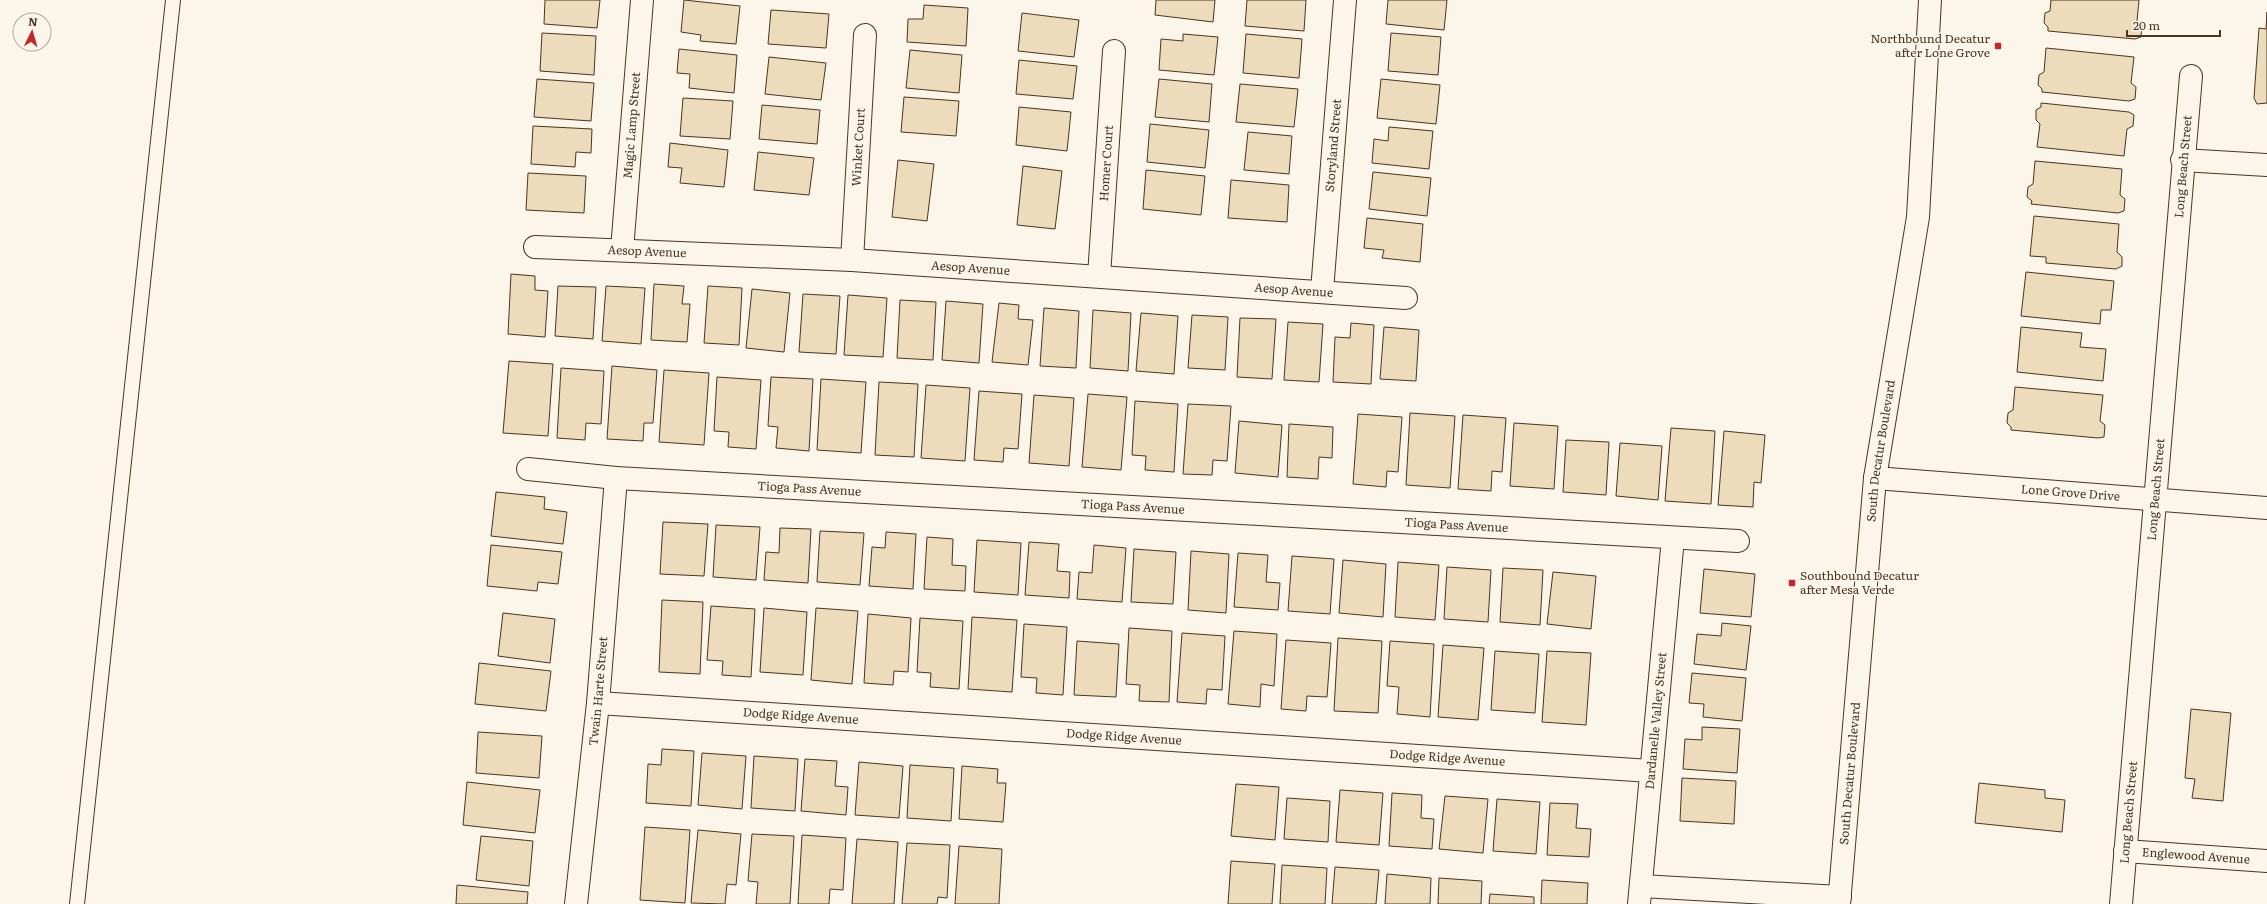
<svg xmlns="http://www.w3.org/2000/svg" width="2267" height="904" viewBox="0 0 2267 904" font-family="Literata,serif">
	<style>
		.building { fill: #ecdcbc; stroke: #4a3520 }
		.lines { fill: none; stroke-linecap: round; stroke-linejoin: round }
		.lane-casing { stroke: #4a3520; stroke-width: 16 }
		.street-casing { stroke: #4a3520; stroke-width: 24 }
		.primary-casing { stroke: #4a3520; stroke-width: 24 }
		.lane { stroke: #fbf6e9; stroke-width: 14 }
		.street { stroke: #fbf6e9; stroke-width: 22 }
		.primary { stroke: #fbf6e9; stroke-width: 22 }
		.poi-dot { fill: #c62828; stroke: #fbf6e9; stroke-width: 1.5 }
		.labels { text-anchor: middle; stroke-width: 3; stroke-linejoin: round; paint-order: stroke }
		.poi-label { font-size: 12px; fill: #4a3520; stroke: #fbf6e9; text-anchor: end }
		.street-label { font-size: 12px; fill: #4a3520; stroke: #fbf6e9 }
	</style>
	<rect width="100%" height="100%" fill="#fbf6e9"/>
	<g class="building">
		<path d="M 545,0 L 600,0 L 597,28 L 544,24 Z"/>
		<path d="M 684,0 L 740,6 L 736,44 L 700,41 L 701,35 L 681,32 Z"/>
		<path d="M 1156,0 L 1215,0 L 1213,22 L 1155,15 Z"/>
		<path d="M 1247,0 L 1306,0 L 1304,31 L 1245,26 Z"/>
		<path d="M 1388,0 L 1447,0 L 1444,30 L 1386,24 Z"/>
		<path d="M 2051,0 L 2139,0 L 2137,21 L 2142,25 L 2141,37 L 2135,39 L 2048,31 L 2048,27 L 2044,23 L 2045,13 L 2050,11 Z"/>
		<path d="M 924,5 L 968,8 L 966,46 L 907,42 L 908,19 L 923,19 Z"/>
		<path d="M 771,10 L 829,14 L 826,48 L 768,44 Z"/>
		<path d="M 2267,12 L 2267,103 L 2257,104 L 2254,98 L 2259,28 L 2266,29 Z"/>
		<path d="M 1022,13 L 1079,20 L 1074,57 L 1018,51 Z"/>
		<path d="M 542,33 L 596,36 L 594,75 L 540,71 Z"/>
		<path d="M 1391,33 L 1441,37 L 1438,75 L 1388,71 Z"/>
		<path d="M 1183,34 L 1218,37 L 1214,75 L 1159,70 L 1161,39 L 1183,41 Z"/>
		<path d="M 1246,34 L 1302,39 L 1299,78 L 1243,73 Z"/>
		<path d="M 2046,48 L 2134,57 L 2131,83 L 2136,87 L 2135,99 L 2129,101 L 2042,92 L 2042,89 L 2038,85 L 2039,75 L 2044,72 Z"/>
		<path d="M 679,49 L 737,55 L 734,93 L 689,88 L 690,74 L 677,73 Z"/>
		<path d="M 910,50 L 962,55 L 959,93 L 906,88 Z"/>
		<path d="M 769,57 L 826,63 L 821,100 L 765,94 Z"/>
		<path d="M 1019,60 L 1077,66 L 1073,99 L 1016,94 Z"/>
		<path d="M 537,79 L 594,83 L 591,121 L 534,117 Z"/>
		<path d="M 1159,79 L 1212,84 L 1209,122 L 1155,117 Z"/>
		<path d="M 1381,79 L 1440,85 L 1436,124 L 1377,118 Z"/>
		<path d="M 1240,84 L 1298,89 L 1294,127 L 1236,122 Z"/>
		<path d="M 904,97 L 959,101 L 956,136 L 901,132 Z"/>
		<path d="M 683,98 L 733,101 L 730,139 L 680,136 Z"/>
		<path d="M 2041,103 L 2129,112 L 2134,115 L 2133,126 L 2127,129 L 2124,156 L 2037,147 L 2040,124 L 2036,120 L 2036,110 L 2041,107 Z"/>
		<path d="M 762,105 L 820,110 L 817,144 L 759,139 Z"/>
		<path d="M 1019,107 L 1071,112 L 1067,151 L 1016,145 Z"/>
		<path d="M 1150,124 L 1209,130 L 1205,168 L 1147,162 Z"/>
		<path d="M 533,126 L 592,129 L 591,153 L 576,152 L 575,167 L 531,164 Z"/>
		<path d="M 1389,127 L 1433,131 L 1429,169 L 1372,163 L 1374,139 L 1388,141 Z"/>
		<path d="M 1248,132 L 1292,136 L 1289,174 L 1244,170 Z"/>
		<path d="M 670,143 L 728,150 L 724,187 L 680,183 L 682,168 L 668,167 Z"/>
		<path d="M 758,152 L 814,158 L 809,195 L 754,190 Z"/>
		<path d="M 898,160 L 934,164 L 927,221 L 892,217 Z"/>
		<path d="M 2035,161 L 2122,169 L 2120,195 L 2125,199 L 2124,211 L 2118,213 L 2031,204 L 2032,201 L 2027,197 L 2028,187 L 2033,184 Z"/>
		<path d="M 1023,166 L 1062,171 L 1055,229 L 1017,225 Z"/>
		<path d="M 1146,170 L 1205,176 L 1201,215 L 1143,209 Z"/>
		<path d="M 1373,172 L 1431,178 L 1427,216 L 1369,209 Z"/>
		<path d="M 528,173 L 586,176 L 584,213 L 526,210 Z"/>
		<path d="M 1231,180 L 1289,185 L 1287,222 L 1228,218 Z"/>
		<path d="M 2034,216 L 2119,224 L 2117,252 L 2122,257 L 2122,266 L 2116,269 L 2046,263 L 2046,257 L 2030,256 Z"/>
		<path d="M 1367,218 L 1423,224 L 1420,262 L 1382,258 L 1384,250 L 1364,248 Z"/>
		<path d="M 2026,272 L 2114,281 L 2111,310 L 2101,310 L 2100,324 L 2021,316 Z"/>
		<path d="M 511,274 L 535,276 L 535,290 L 548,291 L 545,337 L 508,334 Z"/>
		<path d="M 654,284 L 684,286 L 682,304 L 690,304 L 687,342 L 651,340 Z"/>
		<path d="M 558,286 L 596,287 L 593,339 L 555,336 Z"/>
		<path d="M 606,286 L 645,288 L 641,344 L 602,341 Z"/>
		<path d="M 708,286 L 742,288 L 739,345 L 704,343 Z"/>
		<path d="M 752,289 L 790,293 L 784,352 L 746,348 Z"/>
		<path d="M 803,294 L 840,296 L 836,354 L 799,352 Z"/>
		<path d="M 848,295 L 887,298 L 883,357 L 844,355 Z"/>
		<path d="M 900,300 L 936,302 L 933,360 L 897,358 Z"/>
		<path d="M 946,301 L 983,304 L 979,363 L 942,360 Z"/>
		<path d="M 999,303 L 1019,305 L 1018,319 L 1033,320 L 1028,365 L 992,362 Z"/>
		<path d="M 1044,308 L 1079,311 L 1076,368 L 1040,366 Z"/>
		<path d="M 1093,310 L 1131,313 L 1128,371 L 1090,368 Z"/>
		<path d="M 1141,313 L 1178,316 L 1174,374 L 1136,371 Z"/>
		<path d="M 1192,315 L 1228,317 L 1225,370 L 1188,368 Z"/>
		<path d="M 1240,318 L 1276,319 L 1272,379 L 1237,377 Z"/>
		<path d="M 1288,322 L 1323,324 L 1319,382 L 1284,380 Z"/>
		<path d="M 1351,323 L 1374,325 L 1371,384 L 1333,382 L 1335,337 L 1350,338 Z"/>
		<path d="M 1384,327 L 1419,330 L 1416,381 L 1380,379 Z"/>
		<path d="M 2021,327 L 2082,333 L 2080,347 L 2106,349 L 2103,381 L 2017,372 Z"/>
		<path d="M 509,361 L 553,364 L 548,436 L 503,433 Z"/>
		<path d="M 612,366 L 657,370 L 653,423 L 644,423 L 643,441 L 607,439 Z"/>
		<path d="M 561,368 L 604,371 L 601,424 L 586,423 L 585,440 L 557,438 Z"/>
		<path d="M 664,370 L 709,373 L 704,445 L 659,442 Z"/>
		<path d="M 717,377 L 761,380 L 756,449 L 728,447 L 729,432 L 714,431 Z"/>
		<path d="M 771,377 L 813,379 L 809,451 L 776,448 L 778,427 L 768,426 Z"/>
		<path d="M 821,379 L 866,382 L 861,453 L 817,450 Z"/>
		<path d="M 879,382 L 918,384 L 914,457 L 875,455 Z"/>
		<path d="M 926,385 L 970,388 L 965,461 L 921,458 Z"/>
		<path d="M 2015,387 L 2103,395 L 2100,421 L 2105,425 L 2104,437 L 2098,438 L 2011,430 L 2011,427 L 2007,423 L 2008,413 L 2013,410 Z"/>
		<path d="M 979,391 L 1022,394 L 1018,449 L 1004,448 L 1003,462 L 974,460 Z"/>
		<path d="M 1088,394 L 1127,397 L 1121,470 L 1082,467 Z"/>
		<path d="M 1034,395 L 1074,398 L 1069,466 L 1029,463 Z"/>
		<path d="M 1135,401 L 1178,404 L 1174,472 L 1145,470 L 1146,456 L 1132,455 Z"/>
		<path d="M 1188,404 L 1231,406 L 1227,461 L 1213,460 L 1212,475 L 1183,474 Z"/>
		<path d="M 1410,413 L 1455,416 L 1450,488 L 1406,485 Z"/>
		<path d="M 1358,414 L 1402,417 L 1398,472 L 1387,471 L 1386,487 L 1353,484 Z"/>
		<path d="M 1463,415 L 1506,418 L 1502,472 L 1492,471 L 1491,491 L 1458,489 Z"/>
		<path d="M 1239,421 L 1282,425 L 1278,477 L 1235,473 Z"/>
		<path d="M 1514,423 L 1558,426 L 1554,489 L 1510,486 Z"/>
		<path d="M 1289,424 L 1333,427 L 1332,458 L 1319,457 L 1318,479 L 1287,477 Z"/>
		<path d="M 1671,428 L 1715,431 L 1711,504 L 1665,501 Z"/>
		<path d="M 1724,431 L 1765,435 L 1761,483 L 1754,482 L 1753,507 L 1718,505 Z"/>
		<path d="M 1566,440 L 1609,442 L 1606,495 L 1563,492 Z"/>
		<path d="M 1620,443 L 1662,446 L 1658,500 L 1616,496 Z"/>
		<path d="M 496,492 L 545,497 L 544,509 L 567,512 L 563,544 L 491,536 Z"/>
		<path d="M 663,522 L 708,524 L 704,576 L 660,574 Z"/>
		<path d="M 716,525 L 760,527 L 756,580 L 713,577 Z"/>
		<path d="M 780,528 L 811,529 L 808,583 L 764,580 L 766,552 L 779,553 Z"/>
		<path d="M 820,531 L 864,533 L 860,585 L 817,582 Z"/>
		<path d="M 886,532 L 916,534 L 913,589 L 869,586 L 872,547 L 885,548 Z"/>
		<path d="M 927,537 L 953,539 L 952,565 L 966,566 L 965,591 L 924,589 Z"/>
		<path d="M 977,540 L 1021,543 L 1018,595 L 974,592 Z"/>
		<path d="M 1029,542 L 1059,544 L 1057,571 L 1070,572 L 1069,598 L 1025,595 Z"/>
		<path d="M 491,545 L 562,552 L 558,584 L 538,582 L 537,591 L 487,586 Z"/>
		<path d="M 1094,545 L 1126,548 L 1122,602 L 1077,599 L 1079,572 L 1092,573 Z"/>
		<path d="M 1134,549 L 1176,552 L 1173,604 L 1131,602 Z"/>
		<path d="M 1191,551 L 1229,554 L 1226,613 L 1188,610 Z"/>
		<path d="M 1238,553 L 1268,555 L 1266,582 L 1280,583 L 1278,610 L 1234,607 Z"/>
		<path d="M 1292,556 L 1334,559 L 1330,614 L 1288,611 Z"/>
		<path d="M 1343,560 L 1386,564 L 1383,617 L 1339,613 Z"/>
		<path d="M 1398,562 L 1439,565 L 1435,620 L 1395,617 Z"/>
		<path d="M 1447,567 L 1491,570 L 1488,622 L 1444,619 Z"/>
		<path d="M 1503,568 L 1543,570 L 1540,625 L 1500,622 Z"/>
		<path d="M 1704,569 L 1755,574 L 1751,617 L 1700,613 Z"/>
		<path d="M 1553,572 L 1596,576 L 1591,629 L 1547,624 Z"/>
		<path d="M 662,600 L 703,602 L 700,674 L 659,672 Z"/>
		<path d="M 711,606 L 755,609 L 751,677 L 722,675 L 723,661 L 707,660 Z"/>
		<path d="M 764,608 L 807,612 L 803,675 L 760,672 Z"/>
		<path d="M 816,608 L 858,611 L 852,684 L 811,680 Z"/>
		<path d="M 503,613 L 555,619 L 550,663 L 498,656 Z"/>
		<path d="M 868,614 L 911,618 L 908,672 L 894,671 L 893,685 L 864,683 Z"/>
		<path d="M 972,617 L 1017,620 L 1012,692 L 968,689 Z"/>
		<path d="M 920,618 L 963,621 L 959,689 L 930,687 L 931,673 L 917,672 Z"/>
		<path d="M 1722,623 L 1751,626 L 1746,670 L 1694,664 L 1697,634 L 1721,636 Z"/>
		<path d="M 1024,624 L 1067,627 L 1063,695 L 1036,693 L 1037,678 L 1021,677 Z"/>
		<path d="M 1129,628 L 1172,631 L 1169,702 L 1139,701 L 1140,685 L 1126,684 Z"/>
		<path d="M 1234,631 L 1277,634 L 1274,686 L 1261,684 L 1260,707 L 1228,704 Z"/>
		<path d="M 1182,633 L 1225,636 L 1222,690 L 1207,689 L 1206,704 L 1177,702 Z"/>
		<path d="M 1338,638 L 1382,641 L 1378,713 L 1334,711 Z"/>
		<path d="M 1286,640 L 1331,643 L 1327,697 L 1307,696 L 1306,711 L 1281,709 Z"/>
		<path d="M 1077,641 L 1119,644 L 1116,697 L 1074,695 Z"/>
		<path d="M 1390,641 L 1434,644 L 1430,717 L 1397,714 L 1399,687 L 1387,686 Z"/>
		<path d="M 1443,645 L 1484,648 L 1478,720 L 1438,717 Z"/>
		<path d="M 1495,651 L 1539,654 L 1535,713 L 1491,710 Z"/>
		<path d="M 1547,651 L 1591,653 L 1586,725 L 1542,722 Z"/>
		<path d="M 479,663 L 551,671 L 546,711 L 475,704 Z"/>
		<path d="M 1692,673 L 1746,678 L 1742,721 L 1703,717 L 1704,704 L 1689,703 Z"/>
		<path d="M 2191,709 L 2231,713 L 2223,801 L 2192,798 L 2195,779 L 2185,778 Z"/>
		<path d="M 1702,727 L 1740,729 L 1737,773 L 1683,769 L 1685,739 L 1702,740 Z"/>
		<path d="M 478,732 L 542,736 L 539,778 L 476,773 Z"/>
		<path d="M 662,749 L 694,751 L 691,806 L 646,803 L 648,764 L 661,765 Z"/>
		<path d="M 702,753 L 746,756 L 742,809 L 698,805 Z"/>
		<path d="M 754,756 L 798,759 L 795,811 L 751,808 Z"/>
		<path d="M 805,759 L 837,761 L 835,786 L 848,787 L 846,815 L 801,811 Z"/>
		<path d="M 859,762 L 903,766 L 899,818 L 855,815 Z"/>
		<path d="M 910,765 L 954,768 L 951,821 L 907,818 Z"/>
		<path d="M 962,766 L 998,769 L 997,783 L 1006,783 L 1003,822 L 959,819 Z"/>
		<path d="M 1682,778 L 1736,781 L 1734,824 L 1680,821 Z"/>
		<path d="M 467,782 L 540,790 L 535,833 L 463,825 Z"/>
		<path d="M 1979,783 L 2045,790 L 2045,798 L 2065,800 L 2062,832 L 1975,823 Z"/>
		<path d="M 1236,784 L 1279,787 L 1275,840 L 1231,836 Z"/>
		<path d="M 1340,790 L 1383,793 L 1379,845 L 1336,842 Z"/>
		<path d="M 1392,793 L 1422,795 L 1421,818 L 1434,819 L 1432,849 L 1389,846 Z"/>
		<path d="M 1445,796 L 1488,799 L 1483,853 L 1439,849 Z"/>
		<path d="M 1287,798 L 1330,801 L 1328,842 L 1284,839 Z"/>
		<path d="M 1497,799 L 1540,802 L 1536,854 L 1493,851 Z"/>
		<path d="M 1550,803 L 1578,804 L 1576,828 L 1591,829 L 1589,857 L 1547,855 Z"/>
		<path d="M 645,827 L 690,830 L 685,903 L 640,900 Z"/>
		<path d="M 698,830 L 741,834 L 736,885 L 727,884 L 725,904 L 691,903 Z"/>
		<path d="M 752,834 L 794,836 L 790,904 L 756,904 L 758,882 L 748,881 Z"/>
		<path d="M 802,835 L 846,838 L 843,890 L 830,889 L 829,904 L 798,904 Z"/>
		<path d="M 481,836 L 533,841 L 529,886 L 476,880 Z"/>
		<path d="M 857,839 L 898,842 L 894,904 L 852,904 Z"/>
		<path d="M 907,843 L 950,845 L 947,898 L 938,897 L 937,904 L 902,904 Z"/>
		<path d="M 959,846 L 1002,849 L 999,904 L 955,904 Z"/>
		<path d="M 1231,861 L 1275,864 L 1272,904 L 1228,904 Z"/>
		<path d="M 1282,865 L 1327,868 L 1325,904 L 1280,904 Z"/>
		<path d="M 1335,867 L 1379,870 L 1376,904 L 1332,904 Z"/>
		<path d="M 1387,874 L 1431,878 L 1430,904 L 1385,904 Z"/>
		<path d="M 1439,878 L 1482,881 L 1481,904 L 1438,904 Z"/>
		<path d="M 1542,880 L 1588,883 L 1587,904 L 1541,904 Z"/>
		<path d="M 457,885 L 528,892 L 527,904 L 456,904 Z"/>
		<path d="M 1490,894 L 1534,897 L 1534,904 L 1489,904 Z"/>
	</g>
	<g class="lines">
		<g class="lane-casing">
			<path id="lane" d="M 77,904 L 173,0"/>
		</g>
		<g class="street-casing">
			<g id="street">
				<path d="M 2182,160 L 2267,165"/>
				<path id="s1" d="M 535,247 L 852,260 L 1406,298"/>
				<path id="s2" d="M 622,250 L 642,0"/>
				<path id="s3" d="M 852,260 L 865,35"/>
				<path id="s4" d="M 1099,276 L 1114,51"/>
				<path id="s5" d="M 1322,291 L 1345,0"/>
				<path id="s6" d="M 528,469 L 616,478 L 1738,541"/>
				<path id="s7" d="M 1875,478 L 2267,508"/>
				<path id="s8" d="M 598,703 L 1651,771"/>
				<path id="s9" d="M 2125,851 L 2267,861"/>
				<path d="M 1641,886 L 1840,897"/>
				<path id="s10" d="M 576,904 L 598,703 L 616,478"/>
				<path id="s11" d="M 1639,904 L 1673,538"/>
				<path id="s12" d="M 2121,904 L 2191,76"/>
			</g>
		</g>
		<g class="primary-casing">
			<g id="primary">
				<path id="s13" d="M 1839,904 L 1875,478 L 1918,217 L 1930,0"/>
			</g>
		</g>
		<use href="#lane" class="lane"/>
		<use href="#street" class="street"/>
		<use href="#primary" class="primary"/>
	</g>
	<g class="poi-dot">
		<rect x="1994" y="42" width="8" height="8" rx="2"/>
		<rect x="1788" y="579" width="8" height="8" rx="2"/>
	</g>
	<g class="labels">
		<g class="poi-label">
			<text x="1990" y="43">Northbound Decatur<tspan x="1990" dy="14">after Lone Grove</tspan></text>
			<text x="1800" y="580" text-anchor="start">Southbound Decatur<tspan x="1800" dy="14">after Mesa Verde</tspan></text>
		</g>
		<g class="street-label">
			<text dy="4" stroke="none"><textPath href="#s2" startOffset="125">Magic Lamp Street</textPath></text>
			<text dy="4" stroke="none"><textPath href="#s5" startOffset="146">Storyland Street</textPath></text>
			<text dy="4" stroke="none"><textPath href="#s3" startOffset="113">Winket Court</textPath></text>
			<text dy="4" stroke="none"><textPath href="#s4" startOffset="113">Homer Court</textPath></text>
			<text dy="4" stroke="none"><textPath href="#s12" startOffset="740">Long Beach Street</textPath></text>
			<text dy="4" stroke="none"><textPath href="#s1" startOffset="112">Aesop Avenue</textPath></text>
			<text dy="4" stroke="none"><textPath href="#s1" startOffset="436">Aesop Avenue</textPath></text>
			<text dy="4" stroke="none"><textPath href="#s1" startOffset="760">Aesop Avenue</textPath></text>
			<text dy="4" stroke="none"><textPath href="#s13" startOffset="455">South Decatur Boulevard</textPath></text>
			<text dy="4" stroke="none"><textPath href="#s6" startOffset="282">Tioga Pass Avenue</textPath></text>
			<text dy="4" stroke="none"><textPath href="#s12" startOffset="416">Long Beach Street</textPath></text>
			<text dy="4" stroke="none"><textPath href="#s7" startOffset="196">Lone Grove Drive</textPath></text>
			<text dy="4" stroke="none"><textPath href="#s6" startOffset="606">Tioga Pass Avenue</textPath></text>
			<text dy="4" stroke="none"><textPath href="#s6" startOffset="930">Tioga Pass Avenue</textPath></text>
			<text dy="4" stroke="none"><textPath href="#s10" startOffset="214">Twain Harte Street</textPath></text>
			<text dy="4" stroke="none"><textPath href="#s8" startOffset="203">Dodge Ridge Avenue</textPath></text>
			<text dy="4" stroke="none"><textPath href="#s11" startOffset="184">Dardanelle Valley Street</textPath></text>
			<text dy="4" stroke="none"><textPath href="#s8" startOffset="527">Dodge Ridge Avenue</textPath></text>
			<text dy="4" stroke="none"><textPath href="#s8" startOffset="851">Dodge Ridge Avenue</textPath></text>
			<text dy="4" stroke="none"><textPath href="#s13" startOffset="131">South Decatur Boulevard</textPath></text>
			<text dy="4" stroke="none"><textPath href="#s12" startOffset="92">Long Beach Street</textPath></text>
			<text dy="4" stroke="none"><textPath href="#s9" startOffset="71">Englewood Avenue</textPath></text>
		</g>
	</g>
	<g transform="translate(32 32) rotate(5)"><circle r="19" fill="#fbf6e9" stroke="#b4a999"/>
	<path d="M0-3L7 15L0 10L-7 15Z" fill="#c62828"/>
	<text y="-6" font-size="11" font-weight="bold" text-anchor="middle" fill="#4a3520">N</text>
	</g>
	<path d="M2127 30v6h93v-6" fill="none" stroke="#4a3520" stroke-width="2"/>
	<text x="2133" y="30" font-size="12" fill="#4a3520" stroke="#fbf6e9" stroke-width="3" paint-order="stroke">20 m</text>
</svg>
